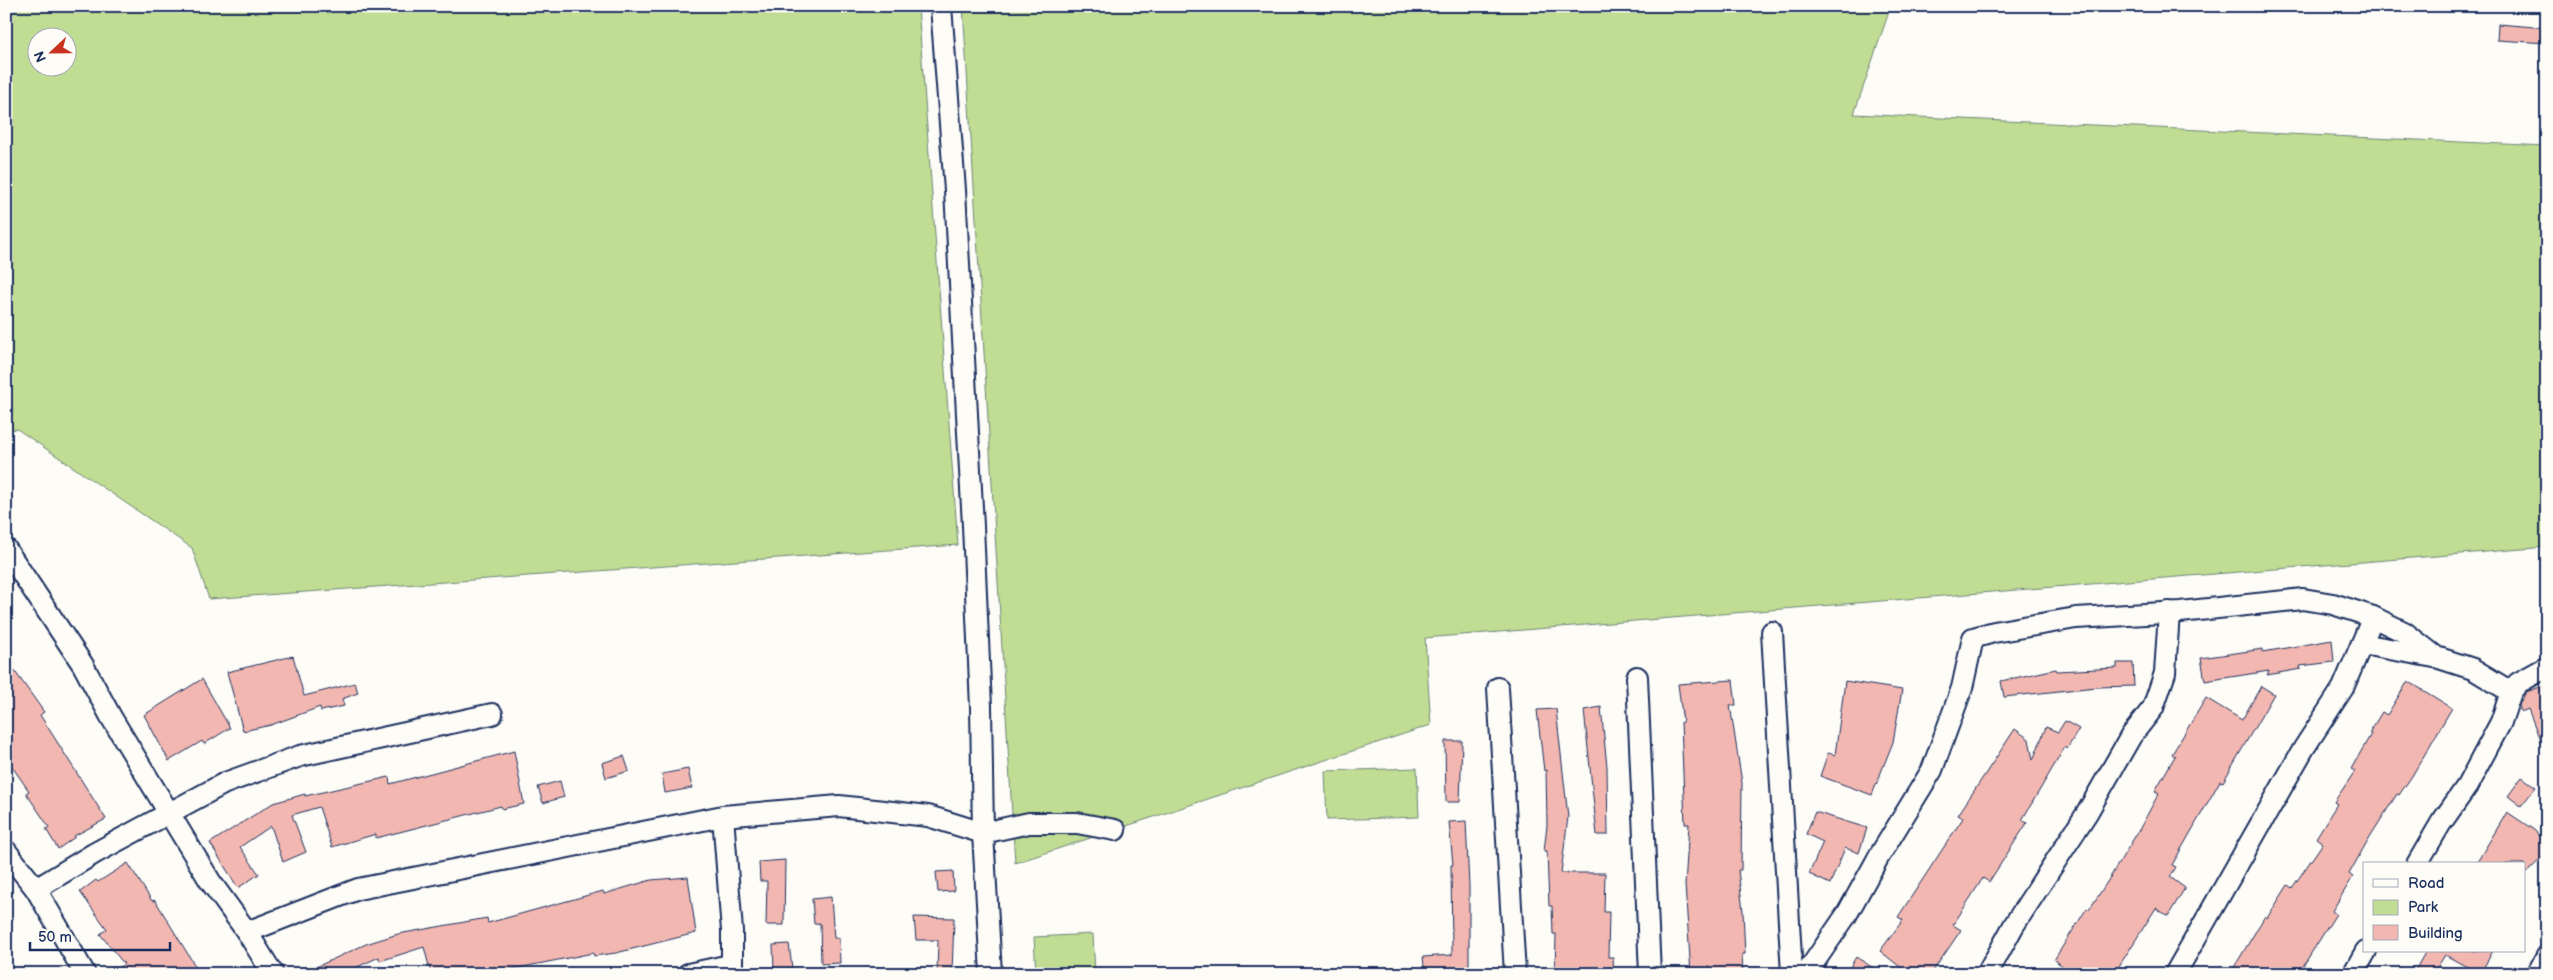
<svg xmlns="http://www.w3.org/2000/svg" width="2553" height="980" viewBox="0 0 2553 980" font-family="'Balsamiq Sans',sans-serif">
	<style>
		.green { fill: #c1dc93; stroke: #6e8678; fill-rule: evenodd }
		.building { fill: #f2b7b0; stroke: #1b2f5e }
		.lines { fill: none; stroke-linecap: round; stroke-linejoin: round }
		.minor-casing { stroke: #1b2f5e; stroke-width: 24 }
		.minor { stroke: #fdfcf7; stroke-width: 20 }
	</style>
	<rect width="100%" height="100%" fill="#fdfcf7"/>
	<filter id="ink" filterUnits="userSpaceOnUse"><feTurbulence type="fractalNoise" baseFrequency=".02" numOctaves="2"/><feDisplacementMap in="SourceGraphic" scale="10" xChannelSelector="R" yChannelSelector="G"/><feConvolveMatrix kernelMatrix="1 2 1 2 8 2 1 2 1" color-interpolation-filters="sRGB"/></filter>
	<g filter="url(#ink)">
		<g class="green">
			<path d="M 6,6 L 918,6 L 958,545 L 209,599 L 192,548 L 17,429 L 6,430 ZM 38,38 L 68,38 L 68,68 L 38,68 Z"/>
			<path d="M 963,6 L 1891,6 L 1854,114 L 2547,146 L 2547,547 L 1425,638 L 1431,725 L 1015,863 Z"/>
			<path d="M 1417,768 L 1419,817 L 1327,820 L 1325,771 Z"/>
			<path d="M 1093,934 L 1095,974 L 1036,974 L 1034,937 Z"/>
		</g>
		<g class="building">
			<path d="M 2498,24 L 2547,28 L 2547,43 L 2497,40 Z"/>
			<path d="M 2332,640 L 2334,662 L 2300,666 L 2301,669 L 2267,675 L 2269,671 L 2205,681 L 2201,658 L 2263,649 L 2263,652 Z"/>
			<path d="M 293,656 L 304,696 L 355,683 L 358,693 L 342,699 L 344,706 L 321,711 L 320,707 L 271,725 L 243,731 L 227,672 Z"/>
			<path d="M 6,659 L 44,712 L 40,715 L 106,819 L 74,836 L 75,837 L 58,849 L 46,829 L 49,827 L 26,793 L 29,791 L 6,758 Z"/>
			<path d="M 2117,663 L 2133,663 L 2134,686 L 2096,687 L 2004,697 L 2001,681 L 2056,669 L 2057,671 L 2117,668 Z"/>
			<path d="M 202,679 L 230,728 L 204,744 L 202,741 L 169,761 L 144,715 Z"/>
			<path d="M 1733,680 L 1736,705 L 1730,705 L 1742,783 L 1741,870 L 1738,870 L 1743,911 L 1745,954 L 1742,954 L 1743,974 L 1691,974 L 1685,885 L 1689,824 L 1685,824 L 1681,722 L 1683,722 L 1678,684 Z"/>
			<path d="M 1845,681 L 1902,690 L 1893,742 L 1872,795 L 1820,776 L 1828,753 L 1835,755 Z"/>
			<path d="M 2408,681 L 2452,708 L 2412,776 L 2399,795 L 2397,794 L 2368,840 L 2349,874 L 2353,877 L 2332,911 L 2336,914 L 2298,974 L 2230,974 L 2265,916 L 2267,918 L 2288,885 L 2292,888 L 2323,843 L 2316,838 L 2337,804 L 2334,802 L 2355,771 L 2351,769 L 2371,734 L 2369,733 L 2382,712 L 2387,715 Z"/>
			<path d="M 2261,686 L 2274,694 L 2223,782 L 2220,781 L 2172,865 L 2176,867 L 2170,877 L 2185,888 L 2168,916 L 2156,908 L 2114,974 L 2074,974 L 2054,960 L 2087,908 L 2089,910 L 2109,879 L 2139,830 L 2159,793 L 2155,791 L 2175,756 L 2172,754 L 2206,698 L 2242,720 Z"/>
			<path d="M 2543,686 L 2547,699 L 2546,755 L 2528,709 L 2521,712 L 2519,705 L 2526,692 Z"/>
			<path d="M 1601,707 L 1607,767 L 1608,835 L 1597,835 L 1584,710 Z"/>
			<path d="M 1556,709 L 1568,817 L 1561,873 L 1605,873 L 1604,912 L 1609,912 L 1608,957 L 1613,957 L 1614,974 L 1555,974 L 1556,934 L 1553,934 L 1552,906 L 1549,906 L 1547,851 L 1544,851 L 1547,825 L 1546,770 L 1544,771 L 1537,710 Z"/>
			<path d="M 2065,721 L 2079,729 L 2067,749 L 2065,747 L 2022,820 L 2027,823 L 1989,882 L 1983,878 L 1953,925 L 1961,930 L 1931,974 L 1909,974 L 1880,951 L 1903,920 L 1898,917 L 1963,818 L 1958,815 L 2015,729 L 2029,739 L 2033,760 L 2046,727 L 2058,732 Z"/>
			<path d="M 1445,741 L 1462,741 L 1460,802 L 1446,802 Z"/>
			<path d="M 514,751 L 524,804 L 502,809 L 501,806 L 376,838 L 376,834 L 332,847 L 319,807 L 292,815 L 306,852 L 283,862 L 271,826 L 240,847 L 259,874 L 238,888 L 210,843 L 273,803 L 305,794 L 305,796 L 389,777 L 390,784 Z"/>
			<path d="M 624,756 L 629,771 L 606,778 L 602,763 Z"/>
			<path d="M 688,769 L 692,788 L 665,793 L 662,774 Z"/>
			<path d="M 2522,777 L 2536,787 L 2521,806 L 2508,796 Z"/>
			<path d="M 560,781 L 564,797 L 543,803 L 538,787 Z"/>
			<path d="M 1815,812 L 1867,828 L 1859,853 L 1845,848 L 1830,884 L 1809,874 L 1823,842 L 1806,834 Z"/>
			<path d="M 2507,812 L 2534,830 L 2547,843 L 2547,853 L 2524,875 L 2524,864 L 2476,864 Z"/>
			<path d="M 1466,821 L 1469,886 L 1469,973 L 1452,973 L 1452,971 L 1425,974 L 1423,957 L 1452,955 L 1451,865 L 1453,865 L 1449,822 Z"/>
			<path d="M 785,860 L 784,925 L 766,925 L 767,881 L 760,881 L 759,862 Z"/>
			<path d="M 128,863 L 152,901 L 155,900 L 200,974 L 109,974 L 124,964 L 100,934 L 107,929 L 80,892 L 96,880 L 98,882 Z"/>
			<path d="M 953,871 L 954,891 L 938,892 L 936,872 Z"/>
			<path d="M 688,877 L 696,933 L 616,953 L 594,956 L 593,953 L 488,974 L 431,974 L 424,947 L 380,961 L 379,957 L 342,974 L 301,974 L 366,944 L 398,934 L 487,918 L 488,923 L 603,891 L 604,894 L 651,880 Z"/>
			<path d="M 831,897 L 834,938 L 839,938 L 840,963 L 821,964 L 820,923 L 814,924 L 812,899 Z"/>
			<path d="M 914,917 L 954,918 L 952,974 L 937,974 L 938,940 L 916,940 Z"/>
			<path d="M 789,944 L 792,968 L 774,970 L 773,945 Z"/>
			<path d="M 2426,951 L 2493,951 L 2480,974 L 2445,955 L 2433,974 L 2413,974 Z"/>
			<path d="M 1856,957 L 1883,974 L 1846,974 Z"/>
		</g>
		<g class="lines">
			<g class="minor-casing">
				<g id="minor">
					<path d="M 941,6 L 955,190 L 973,526 L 981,707 L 983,833 L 991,974"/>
					<path d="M 6,549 L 83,665 L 111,717 L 210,881 L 247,932 L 273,974"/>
					<path d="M 1772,632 L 1792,974"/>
					<path d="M 2362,644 L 2434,657"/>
					<path d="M 1637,677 L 1650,974"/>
					<path d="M 1498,688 L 1515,974"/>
					<path d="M 723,816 L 732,931 L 732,974"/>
					<path d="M 6,851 L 36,889 L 85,974"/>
					<path d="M 2417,864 L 2441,823 L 2467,786 L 2501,722 L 2511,692 L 2518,683 L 2547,667"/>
					<path d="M 36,889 L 95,853 L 225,783 L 300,756 L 492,714"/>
					<path d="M 247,932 L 358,889 L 723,816 L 839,806 L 928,816 L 983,833 L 1029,823 L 1077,823 L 1115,830"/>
					<path d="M 688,974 L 730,965"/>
					<path d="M 1806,974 L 1847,914 L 1878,858 L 1932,770 L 1962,688 L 1973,638 L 1994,632 L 2076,618 L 2180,612 L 2303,599 L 2333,604 L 2373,617 L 2404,632 L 2436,657 L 2473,669 L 2511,692"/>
					<path d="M 1987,974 L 2014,925 L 2087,813 L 2131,736 L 2153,708 L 2165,673 L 2169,612"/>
					<path d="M 2175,974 L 2304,748 L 2343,688 L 2373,617"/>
					<path d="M 2353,974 L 2366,951"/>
					<path d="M 2537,974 L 2547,956"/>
				</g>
			</g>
			<use href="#minor" class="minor"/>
		</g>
	</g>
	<rect width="2553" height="980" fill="none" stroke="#fdfcf7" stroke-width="25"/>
	<rect x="12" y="12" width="2528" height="955" fill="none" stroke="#1b2f5e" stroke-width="2" filter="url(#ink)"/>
	<rect x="2363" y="862" width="162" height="90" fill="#fdfcf7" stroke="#a3aaba"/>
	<rect x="2373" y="879" width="25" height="8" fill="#fdfcf7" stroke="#a3aaba"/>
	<text x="2408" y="888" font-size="15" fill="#1b2f5e">Road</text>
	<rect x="2373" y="900" width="25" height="15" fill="#c1dc93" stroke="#a3aaba"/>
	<text x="2408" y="912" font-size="15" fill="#1b2f5e">Park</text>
	<rect x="2373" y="925" width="25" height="15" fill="#f2b7b0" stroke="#a3aaba"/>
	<text x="2408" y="938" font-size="15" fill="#1b2f5e">Building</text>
	<g transform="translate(52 52) rotate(248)"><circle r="24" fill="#fdfcf7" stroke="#a3aaba"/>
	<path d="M0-4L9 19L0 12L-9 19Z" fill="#c8321e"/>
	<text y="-8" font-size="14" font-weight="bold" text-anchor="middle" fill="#1b2f5e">N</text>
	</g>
	<path d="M30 942v8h140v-8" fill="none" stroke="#1b2f5e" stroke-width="2.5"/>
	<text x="38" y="942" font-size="15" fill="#1b2f5e" stroke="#fdfcf7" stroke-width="4" paint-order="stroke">50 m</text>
</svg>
